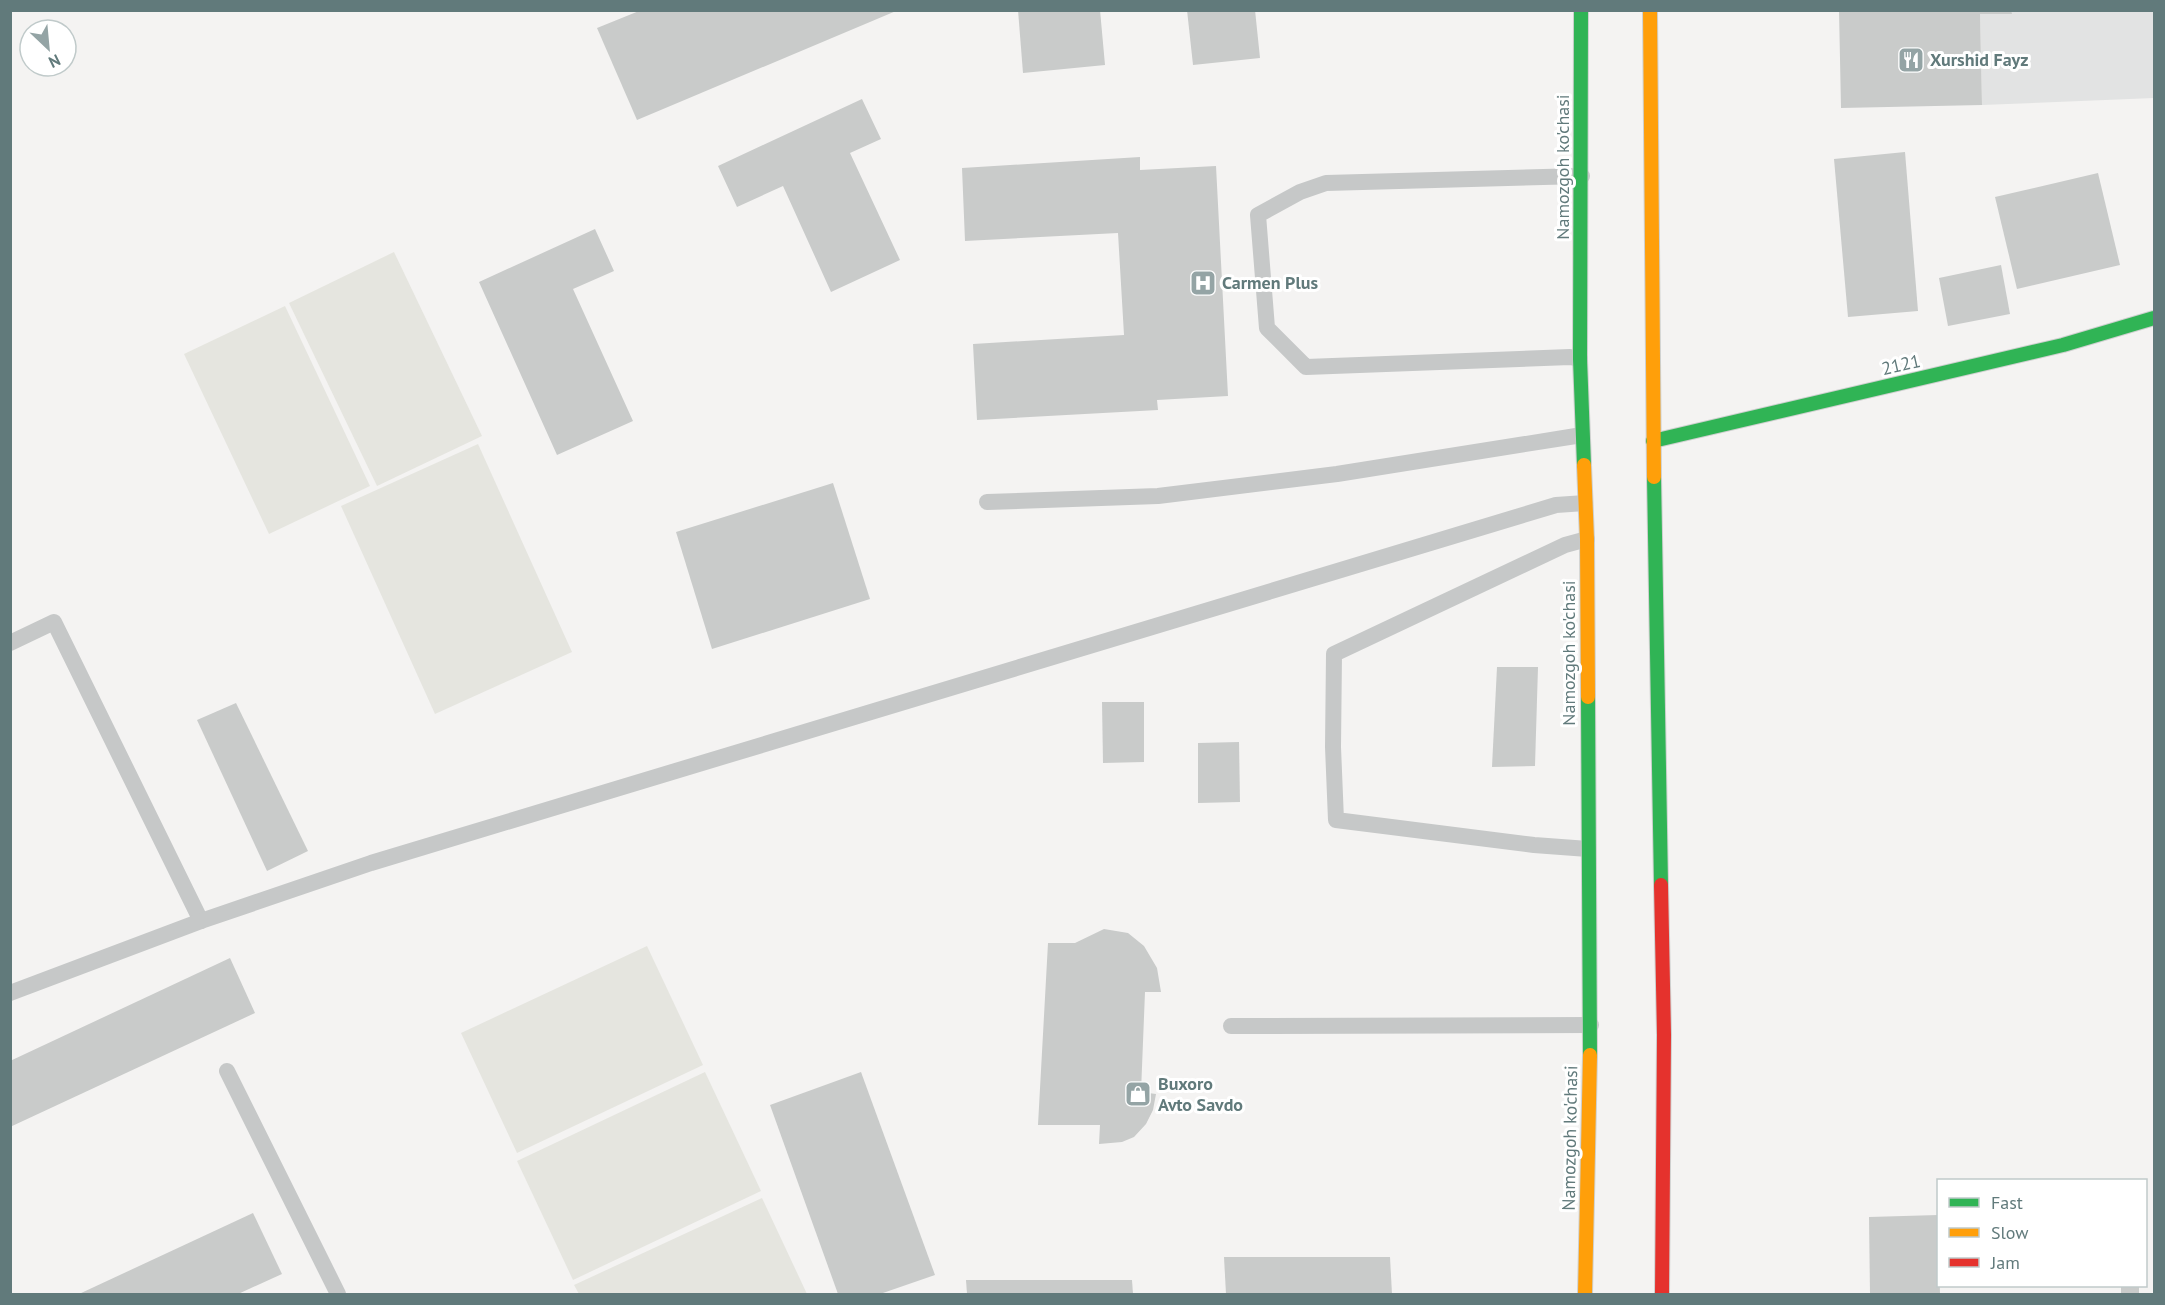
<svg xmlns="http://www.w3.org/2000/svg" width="2165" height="1305" viewBox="0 0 2165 1305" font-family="'PT Sans',sans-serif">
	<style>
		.built { fill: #e2e3e3 }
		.green { fill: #e5e5df }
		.building { fill: #c9cbca }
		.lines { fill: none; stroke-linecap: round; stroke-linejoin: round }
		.fast-casing { stroke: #ced0cf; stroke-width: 16 }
		.slow-casing { stroke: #ced0cf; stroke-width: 16 }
		.jam-casing { stroke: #ced0cf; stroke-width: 16 }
		.lane { stroke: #c6c8c8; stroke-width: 16 }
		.fast { stroke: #30b455; stroke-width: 14 }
		.slow { stroke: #ff9f0a; stroke-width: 14 }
		.jam { stroke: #e5322d; stroke-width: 14 }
		.labels { text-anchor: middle; stroke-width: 6; stroke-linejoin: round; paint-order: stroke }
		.poi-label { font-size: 18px; font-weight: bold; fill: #617a7b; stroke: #fff; text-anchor: start }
		.street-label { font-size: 18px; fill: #617a7b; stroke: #fff }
	</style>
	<rect width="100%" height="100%" fill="#f4f3f2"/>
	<path class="built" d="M 1935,11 L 2154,11 L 2154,98 L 1982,105 L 1980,15 L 1935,15 Z"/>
	<g class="green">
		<path d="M 394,252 L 482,436 L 377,486 L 289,303 Z"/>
		<path d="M 285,306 L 370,486 L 269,534 L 184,354 Z"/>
		<path d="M 478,444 L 572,652 L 435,714 L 341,506 Z"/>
		<path d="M 647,946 L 703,1065 L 517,1153 L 461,1033 Z"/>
		<path d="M 705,1072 L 761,1191 L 573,1280 L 517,1161 Z"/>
		<path d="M 762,1198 L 807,1294 L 579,1294 L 574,1285 Z"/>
	</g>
	<g class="building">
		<path d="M 1018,10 L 1100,10 L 1105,65 L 1023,73 Z"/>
		<path d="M 1187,10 L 1255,10 L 1260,58 L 1193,65 Z"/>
		<path d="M 1839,10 L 2011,10 L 2012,14 L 1980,14 L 1982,105 L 1841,108 Z"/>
		<path d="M 639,11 L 896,11 L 637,120 L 597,28 Z"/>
		<path d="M 862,99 L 881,139 L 850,153 L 900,260 L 831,292 L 783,186 L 737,207 L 718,166 Z"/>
		<path d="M 1905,152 L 1918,311 L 1848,317 L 1834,159 Z"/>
		<path d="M 1140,157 L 1140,170 L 1216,166 L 1228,396 L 1157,400 L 1158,410 L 977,420 L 973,344 L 1124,335 L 1118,233 L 965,241 L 962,168 Z"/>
		<path d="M 2098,173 L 2120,265 L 2017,289 L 1995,197 Z"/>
		<path d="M 595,229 L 614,271 L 573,289 L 633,421 L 557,455 L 479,282 Z"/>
		<path d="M 2001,265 L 2010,314 L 1948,326 L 1939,278 Z"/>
		<path d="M 833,483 L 870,599 L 712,649 L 676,532 Z"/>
		<path d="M 1497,667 L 1538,667 L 1535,766 L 1492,767 Z"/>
		<path d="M 1102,702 L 1144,702 L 1144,762 L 1103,763 Z"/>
		<path d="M 236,703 L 308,851 L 267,871 L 197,720 Z"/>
		<path d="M 1239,742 L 1240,802 L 1198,803 L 1198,743 Z"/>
		<path d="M 1104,929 L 1128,933 L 1144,946 L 1157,968 L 1161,992 L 1145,992 L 1141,1092 L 1156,1094 L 1153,1110 L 1146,1124 L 1134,1137 L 1122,1142 L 1099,1144 L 1100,1125 L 1038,1125 L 1048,943 L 1075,943 Z"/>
		<path d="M 230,958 L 255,1013 L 10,1127 L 10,1061 Z"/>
		<path d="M 861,1072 L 935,1275 L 880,1294 L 838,1294 L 770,1105 Z"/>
		<path d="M 253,1213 L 282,1274 L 238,1294 L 79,1294 Z"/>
		<path d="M 1938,1215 L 1940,1294 L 1870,1294 L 1869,1217 Z"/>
		<path d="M 1224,1257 L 1390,1257 L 1392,1294 L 1226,1294 Z"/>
		<path d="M 966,1280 L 1132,1280 L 1133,1294 L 967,1294 Z"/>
		<rect x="2121" y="1286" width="18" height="8"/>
	</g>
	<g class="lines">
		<g class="fast-casing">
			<g id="fast">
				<path d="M 1581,10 L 1580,359 L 1584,465"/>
				<path d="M 1653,441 L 2063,345 L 2154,318"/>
				<path d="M 1654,477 L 1661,885"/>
				<path d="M 1588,697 L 1590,1055"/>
			</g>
		</g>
		<g class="slow-casing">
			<g id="slow">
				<path d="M 1650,10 L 1654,477"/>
				<path d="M 1584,465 L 1587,539 L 1588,697"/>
				<path d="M 1585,1294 L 1590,1055"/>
			</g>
		</g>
		<g class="jam-casing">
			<path id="jam" d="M 1661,885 L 1664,1035 L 1662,1294"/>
		</g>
		<g class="lane">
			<path d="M 1580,359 L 1570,357 L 1306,367 L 1267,328 L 1258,215 L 1300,192 L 1326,183 L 1582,176"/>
			<path d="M 987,502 L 1158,496 L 1337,474 L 1582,435"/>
			<path d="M 1587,539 L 1565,545 L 1334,654 L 1333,747 L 1336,820 L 1534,845 L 1588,849"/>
			<path d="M 10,643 L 54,622 L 201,921"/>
			<path d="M 10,993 L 201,921 L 371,863 L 1556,505 L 1585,503"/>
			<path d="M 1231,1026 L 1591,1025"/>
			<path d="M 227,1071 L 338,1294"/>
		</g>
		<use href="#fast" class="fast"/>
		<use href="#slow" class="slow"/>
		<use href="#jam" class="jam"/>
	</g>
	<defs>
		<g id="restaurant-square" transform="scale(1.35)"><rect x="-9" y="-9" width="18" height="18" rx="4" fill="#94a4a5" stroke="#fff"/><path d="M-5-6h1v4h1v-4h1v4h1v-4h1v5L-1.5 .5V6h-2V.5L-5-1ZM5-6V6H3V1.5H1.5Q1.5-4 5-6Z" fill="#fff"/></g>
		<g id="hospital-square" transform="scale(1.35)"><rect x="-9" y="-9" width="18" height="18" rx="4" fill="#94a4a5" stroke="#fff"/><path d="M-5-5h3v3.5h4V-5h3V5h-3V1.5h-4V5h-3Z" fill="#fff"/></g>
		<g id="shop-square" transform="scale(1.35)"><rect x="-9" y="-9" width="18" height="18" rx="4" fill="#94a4a5" stroke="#fff"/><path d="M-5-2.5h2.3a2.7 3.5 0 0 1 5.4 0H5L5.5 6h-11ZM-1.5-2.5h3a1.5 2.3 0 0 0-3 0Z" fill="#fff"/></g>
	</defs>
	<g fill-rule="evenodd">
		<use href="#restaurant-square" x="1911" y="60"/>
		<use href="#hospital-square" x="1203" y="283"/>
		<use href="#shop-square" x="1138" y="1094"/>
	</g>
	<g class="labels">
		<g class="poi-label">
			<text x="1930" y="66">Xurshid Fayz</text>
			<text x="1222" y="289">Carmen Plus</text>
			<text x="1158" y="1090">Buxoro<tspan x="1158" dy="21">Avto Savdo</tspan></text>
		</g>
		<g class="street-label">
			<text transform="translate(1563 167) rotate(-90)" y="6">Namozgoh ko'chasi</text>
			<text transform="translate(1901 365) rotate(-13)" y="6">2121</text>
			<text transform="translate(1569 653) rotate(-90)" y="6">Namozgoh ko'chasi</text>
			<text transform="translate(1570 1138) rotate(-89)" y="6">Namozgoh ko'chasi</text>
		</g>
	</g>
	<rect width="2165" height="1305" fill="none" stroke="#617a7b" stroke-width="24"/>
	<rect x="1937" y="1179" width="210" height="108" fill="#ffffff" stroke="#c0caca" stroke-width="1.5"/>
	<rect x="1949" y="1198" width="30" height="9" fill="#30b455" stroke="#c0caca" stroke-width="1.5"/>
	<text x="1991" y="1209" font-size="18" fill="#617a7b">Fast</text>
	<rect x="1949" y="1228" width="30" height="9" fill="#ff9f0a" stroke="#c0caca" stroke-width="1.5"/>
	<text x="1991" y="1239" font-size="18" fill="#617a7b">Slow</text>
	<rect x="1949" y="1258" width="30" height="9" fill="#e5322d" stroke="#c0caca" stroke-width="1.5"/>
	<text x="1991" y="1269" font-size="18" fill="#617a7b">Jam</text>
	<g transform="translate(48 48) rotate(154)"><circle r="28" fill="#ffffff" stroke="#c0caca" stroke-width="1.5"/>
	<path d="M0-4.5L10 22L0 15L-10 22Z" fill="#94a4a5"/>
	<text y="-9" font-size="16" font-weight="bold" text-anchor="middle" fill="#617a7b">N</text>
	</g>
</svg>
